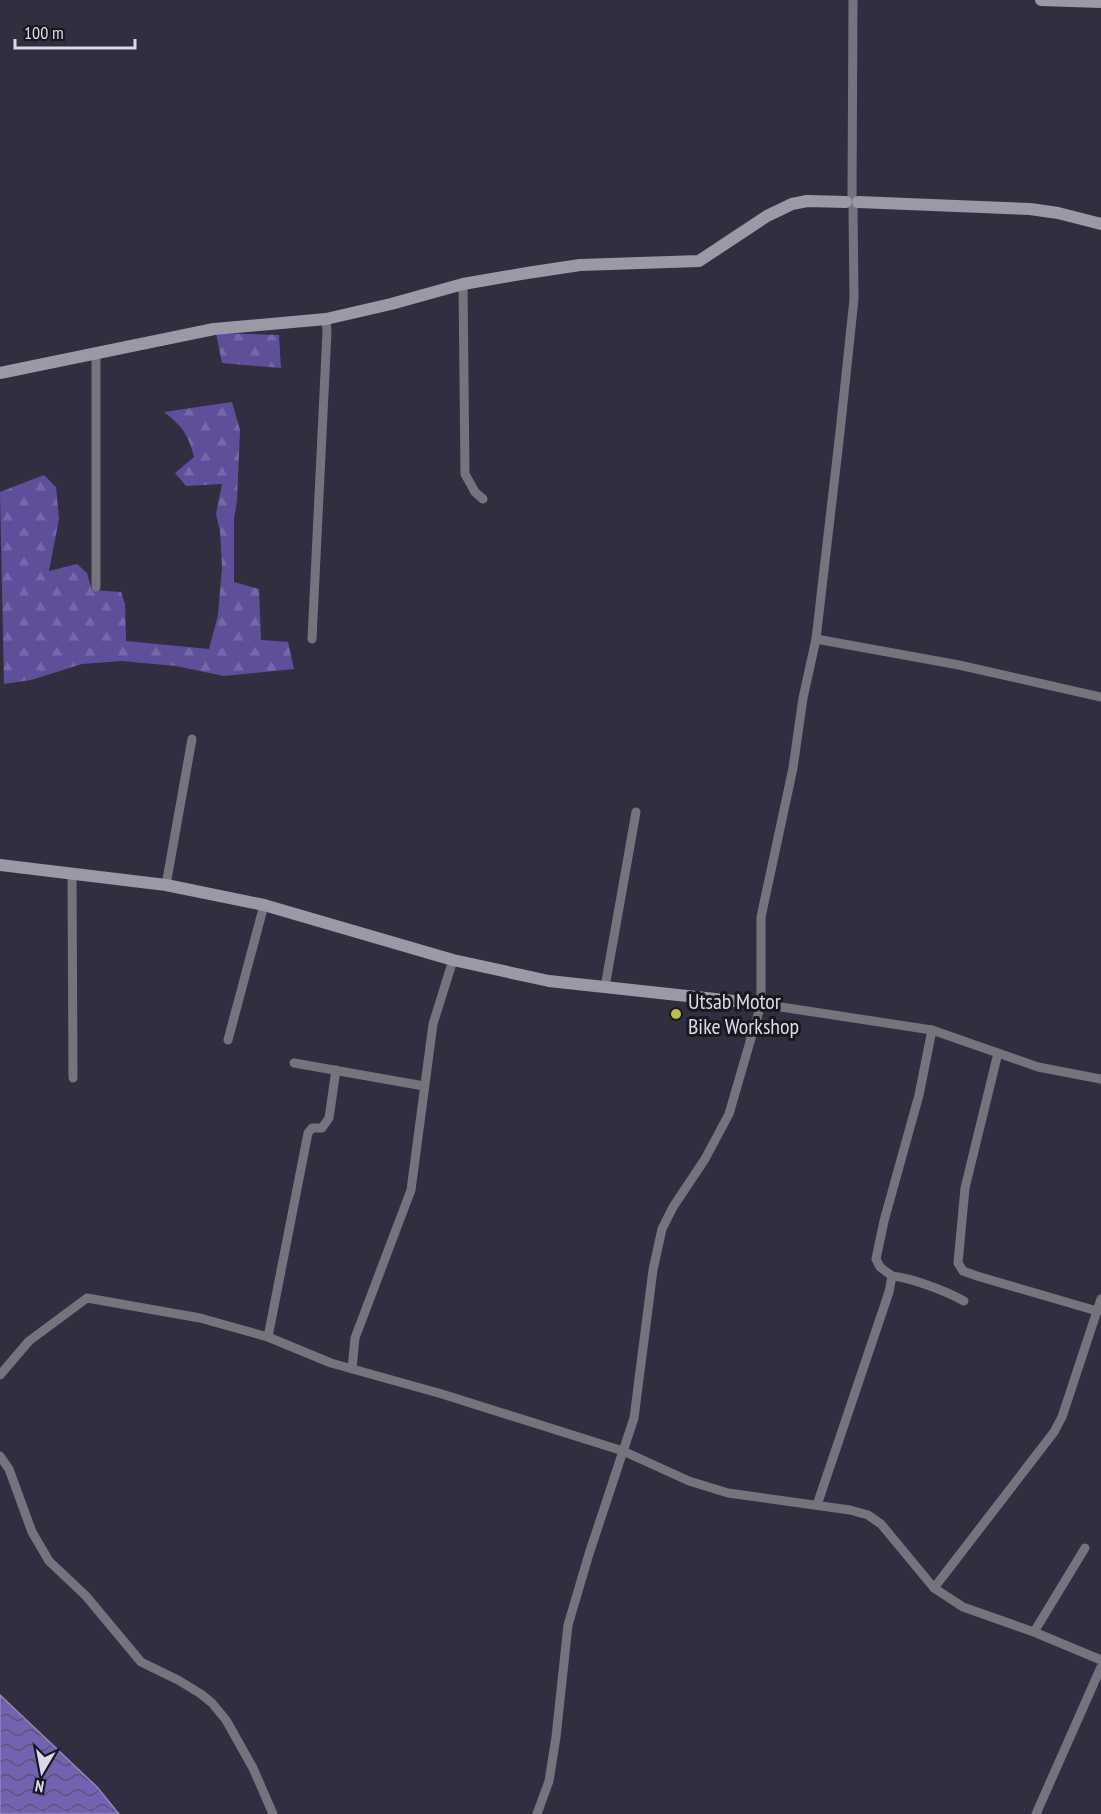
<svg xmlns="http://www.w3.org/2000/svg" width="1101" height="1814" viewBox="0 0 1101 1814" font-family="'PT Sans Narrow',sans-serif">
	<style>
		.forest { fill: url(#forest-firs) }
		.water { fill: url(#water-waves); stroke: #9286c0; stroke-width: 1.5 }
		.lines { fill: none; stroke-linecap: round; stroke-linejoin: round }
		.street { stroke: #75747c; stroke-width: 9 }
		.secondary { stroke: #9a99a6; stroke-width: 12 }
		.poi-dot { fill: #bcc044; stroke: #191820; stroke-width: 2 }
		.labels { text-anchor: middle; stroke-width: 6; stroke-linejoin: round; paint-order: stroke }
		.poi-label { font-size: 22px; fill: #dbdae4; stroke: #191820; text-anchor: start }
	</style>
	<defs>
		<pattern id="forest-firs" width="22" height="20" patternUnits="userSpaceOnUse" patternTransform="scale(1.5)"><rect width="22" height="20" fill="#5f4f9b"/><path d="M5 1l3.5 6h-7zM16 11l3.5 6h-7z" fill="#7568a9"/></pattern>
		<pattern id="water-waves" width="16" height="10" patternUnits="userSpaceOnUse" patternTransform="scale(1.5)"><rect width="16" height="10" fill="#7262b0"/><path d="M0 5q4-4 8 0t8 0" fill="none" stroke="#5c537f"/></pattern>
	</defs>
	<rect width="100%" height="100%" fill="#312f3f"/>
	<g class="forest">
		<path d="M 216,333 L 279,335 L 281,368 L 222,363 Z"/>
		<path d="M 232,402 L 240,430 L 237,500 L 234,519 L 234,582 L 259,589 L 261,640 L 288,642 L 294,669 L 224,676 L 176,666 L 122,661 L 82,664 L 31,680 L 4,684 L 0,492 L 44,475 L 56,487 L 59,519 L 49,571 L 77,564 L 87,573 L 92,590 L 121,592 L 125,604 L 126,641 L 209,649 L 218,615 L 222,567 L 220,531 L 216,514 L 222,484 L 186,486 L 175,473 L 194,457 C 188,434 183,427 164,412 Z"/>
	</g>
	<path class="water" d="M 0,1695 L 97,1787 L 119,1814 L 0,1814 Z"/>
	<g class="lines">
		<g class="street">
			<path d="M 852,196 L 853,0"/>
			<path d="M 463,284 L 465,474 L 475,492 L 483,499"/>
			<path d="M 96,353 L 96,587"/>
			<path d="M 312,639 L 327,332 L 326,319"/>
			<path d="M 816,639 L 959,665 L 1101,697"/>
			<path d="M 72,874 L 73,1078"/>
			<path d="M 166,885 L 192,739"/>
			<path d="M 605,987 L 636,812"/>
			<path d="M 761,1004 L 932,1030 L 1038,1067 L 1101,1079"/>
			<path d="M 228,1040 L 264,905"/>
			<path d="M 998,1053 L 965,1188 L 958,1263 L 963,1271 L 977,1276 L 1097,1311"/>
			<path d="M 294,1063 L 424,1086"/>
			<path d="M 892,1276 C 912,1278 946,1291 964,1301"/>
			<path d="M 268,1337 L 308,1133 L 312,1128 L 322,1128 L 329,1118 L 336,1070"/>
			<path d="M 352,1369 L 355,1338 L 411,1190 L 433,1024 L 453,960"/>
			<path d="M 0,1375 L 29,1341 L 87,1298 L 200,1318 L 268,1337 L 331,1363 L 442,1394 L 623,1451 L 689,1481 L 728,1493 L 850,1510 L 868,1515 L 881,1524 L 934,1588 L 963,1607 L 1034,1632 L 1101,1660"/>
			<path d="M 0,1456 L 9,1469 L 32,1532 L 49,1561 L 86,1596 L 141,1662 L 178,1680 L 201,1694 L 212,1703 L 226,1720 L 253,1768 L 273,1814"/>
			<path d="M 817,1505 L 889,1292 L 892,1276 L 880,1267 L 876,1259 L 884,1221 L 919,1095 L 932,1030"/>
			<path d="M 934,1588 L 1054,1432 L 1062,1417 L 1101,1299"/>
			<path d="M 1034,1632 L 1085,1548"/>
			<path d="M 537,1814 L 549,1781 L 556,1737 L 568,1625 L 589,1554 L 634,1418 L 653,1270 L 662,1229 L 673,1207 L 705,1159 L 729,1114 L 761,1004 L 761,917 L 793,768 L 803,698 L 816,639 L 840,432 L 854,299 L 853,208"/>
			<path d="M 1036,1814 L 1101,1667"/>
		</g>
		<g class="secondary">
			<path d="M 1041,0 L 1101,2"/>
			<path d="M 858,202 L 1030,209 L 1058,213 L 1101,224"/>
			<path d="M 0,373 L 214,329 L 326,319 L 391,304 L 463,284 L 527,273 L 580,265 L 699,261 L 767,216 L 792,204 L 807,201 L 846,202"/>
			<path d="M 0,865 L 166,885 L 264,905 L 453,960 L 549,981 L 761,1004"/>
		</g>
	</g>
	<circle class="poi-dot" cx="676" cy="1014" r="6"/>
	<g class="labels">
		<g class="poi-label">
			<text x="688" y="1009">Utsab Motor<tspan x="688" dy="25">Bike Workshop</tspan></text>
		</g>
	</g>
	<g transform="translate(42 1772) rotate(190)" stroke="#191820" stroke-width="4.5" paint-order="stroke">
	<path d="M0-4.5L10 22L0 15L-10 22Z" fill="#dbdae4"/>
	<text y="-9" font-size="16" font-weight="bold" text-anchor="middle" fill="#dbdae4">N</text>
	</g>
	<path d="M15 39v9h120v-9" fill="none" stroke="#dbdae4" stroke-width="3"/>
	<text x="24" y="39" font-size="18" fill="#dbdae4" stroke="#191820" stroke-width="4.5" paint-order="stroke">100 m</text>
</svg>
